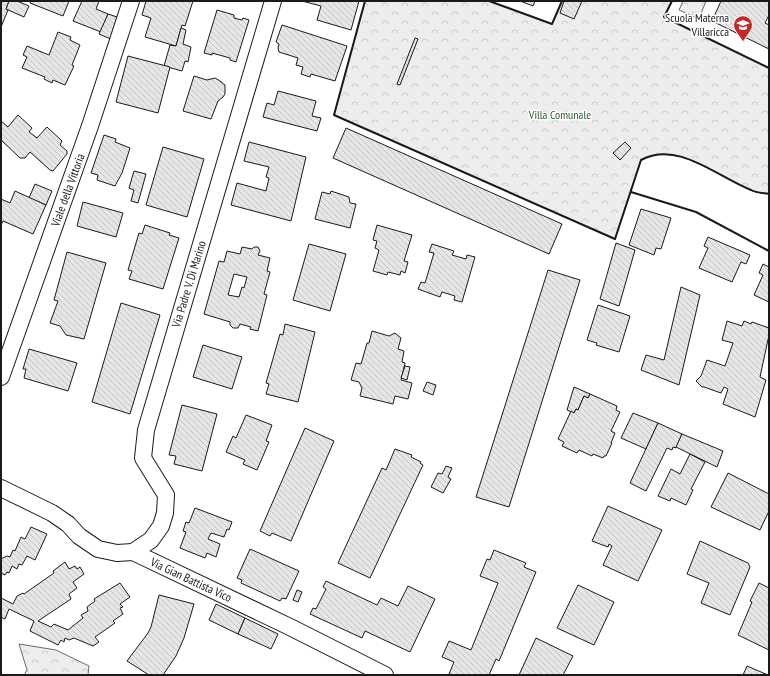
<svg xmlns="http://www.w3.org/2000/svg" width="770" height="676" viewBox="0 0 770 676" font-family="'PT Sans Narrow',sans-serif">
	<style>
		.park { fill: url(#park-crowns); stroke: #6a6a6a }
		.building { fill: url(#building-back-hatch); stroke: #1a1a1a; fill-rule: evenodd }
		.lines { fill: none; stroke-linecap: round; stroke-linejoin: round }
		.street-casing { stroke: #1a1a1a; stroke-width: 18 }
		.street { stroke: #fff; stroke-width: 16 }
		.wall { stroke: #1a1a1a; stroke-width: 2 }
		.labels { text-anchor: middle; stroke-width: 3; stroke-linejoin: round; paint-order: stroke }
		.poi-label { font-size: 12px; fill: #1a1a1a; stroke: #fff; text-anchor: end }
		.park-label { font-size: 12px; fill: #2b5a34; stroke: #fff }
		.street-label { font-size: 12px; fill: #1a1a1a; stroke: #fff }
	</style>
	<defs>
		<pattern id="park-crowns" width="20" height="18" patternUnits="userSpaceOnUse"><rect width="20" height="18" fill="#ededed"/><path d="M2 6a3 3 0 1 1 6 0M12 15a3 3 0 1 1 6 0" fill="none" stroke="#cbcbcb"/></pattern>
		<pattern id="building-back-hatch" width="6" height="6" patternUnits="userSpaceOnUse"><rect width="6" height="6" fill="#e6e6e6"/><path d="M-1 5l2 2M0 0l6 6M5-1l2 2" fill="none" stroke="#c5c5c5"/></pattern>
	</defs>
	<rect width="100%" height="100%" fill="#fff"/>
	<g class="park">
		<path d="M 365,1 L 489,1 L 552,24 L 562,1 L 672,1 L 664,17 L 769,68 L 769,194 C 763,193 756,193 751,190 C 718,177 678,140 641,160 L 615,239 L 334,115 Z"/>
		<path d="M 683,1 L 706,1 L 699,19 L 679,10 Z"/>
		<path d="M 19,644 L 56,650 L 89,666 L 88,675 L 24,675 L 27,670 Z"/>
	</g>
	<g class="building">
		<path d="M 1,1 L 9,1 L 6,9 L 8,10 L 1,27 Z"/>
		<path d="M 9,1 L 17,1 L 29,6 L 24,17 L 6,9 Z"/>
		<path d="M 31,1 L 69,1 L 63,16 L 30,3 Z"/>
		<path d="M 82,1 L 99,1 L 96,9 L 108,14 L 101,32 L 73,21 Z"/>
		<path d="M 146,1 L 193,1 L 185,26 L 182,25 L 176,46 L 145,37 L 151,18 L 142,15 Z"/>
		<path d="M 302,1 L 359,1 L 351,30 L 317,20 L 321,6 Z"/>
		<path d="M 520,1 L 535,1 L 533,6 Z"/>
		<path d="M 564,1 L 582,1 L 574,19 L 560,13 Z"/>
		<path d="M 721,1 L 769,1 L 769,15 L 765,23 L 769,25 L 769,49 L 712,21 Z"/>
		<path d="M 217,10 L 234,15 L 234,18 L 242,20 L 243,18 L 249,20 L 236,62 L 230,60 L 230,58 L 212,53 L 212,55 L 204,53 Z"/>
		<path d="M 108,14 L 120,18 L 113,40 L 99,34 Z"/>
		<path d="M 282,25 L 347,46 L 335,81 L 311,74 L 310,77 L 301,74 L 303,67 L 296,65 L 298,58 L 279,52 L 278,48 L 279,44 L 276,42 Z"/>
		<path d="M 181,28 L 186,30 L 183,44 L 191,47 L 188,62 L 185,61 L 182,71 L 164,66 L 170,45 L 176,46 Z"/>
		<path d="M 58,32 L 71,37 L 70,40 L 80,45 L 72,65 L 74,66 L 65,85 L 53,80 L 52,83 L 44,79 L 45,77 L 22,68 L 27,57 L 23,55 L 27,46 L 49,55 Z"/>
		<path d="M 415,38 L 418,39 L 400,85 L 397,84 Z"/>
		<path d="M 128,56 L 170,67 L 158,113 L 116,102 Z"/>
		<path d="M 194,76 L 207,80 L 215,78 L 220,81 L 225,85 L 225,94 L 223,97 L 218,101 L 211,119 L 183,111 Z"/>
		<path d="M 278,91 L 316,101 L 312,116 L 321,118 L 317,131 L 263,117 L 267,103 L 274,105 Z"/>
		<path d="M 18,115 L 32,128 L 29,132 L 37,138 L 47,127 L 62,141 L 60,145 L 67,151 L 67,154 L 53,171 L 50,170 L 30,152 L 25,158 L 20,158 L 1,140 L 1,121 L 8,127 Z"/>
		<path d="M 346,128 L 562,224 L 549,254 L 333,158 Z"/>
		<path d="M 104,135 L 116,139 L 115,142 L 130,148 L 122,173 L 115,186 L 97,180 L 98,175 L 91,173 Z"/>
		<path d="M 249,142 L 306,157 L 291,221 L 231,205 L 237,183 L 266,191 L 269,178 L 266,177 L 269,167 L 244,161 Z"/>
		<path d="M 625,142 L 631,148 L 620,160 L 613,153 Z"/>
		<path d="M 163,147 L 204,159 L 187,217 L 146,205 Z"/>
		<path d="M 134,171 L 146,174 L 138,203 L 131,201 L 134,190 L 129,188 Z"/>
		<path d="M 35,184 L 52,191 L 46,205 L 29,198 Z"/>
		<path d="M 15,191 L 46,205 L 33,234 L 3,221 L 1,225 L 1,199 L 10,203 Z"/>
		<path d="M 331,191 L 349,197 L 350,203 L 356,204 L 350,228 L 315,219 L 322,192 L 330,194 Z"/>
		<path d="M 83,202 L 123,213 L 116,237 L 77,226 Z"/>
		<path d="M 641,209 L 671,218 L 661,249 L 656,248 L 654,255 L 629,245 Z"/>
		<path d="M 145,225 L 170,233 L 169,235 L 179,238 L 163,289 L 129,279 L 132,271 L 128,270 L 139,233 L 142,234 Z"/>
		<path d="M 377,225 L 412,235 L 404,261 L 408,262 L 405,273 L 401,271 L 400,275 L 388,272 L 387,275 L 373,271 L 379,250 L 375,248 L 377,241 L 373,240 Z"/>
		<path d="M 708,237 L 750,255 L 746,264 L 741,262 L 732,282 L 699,268 L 708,248 L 704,246 Z"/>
		<path d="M 616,243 L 635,250 L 619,306 L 600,299 Z"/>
		<path d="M 309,244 L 346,254 L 330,311 L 293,300 Z"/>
		<path d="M 432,244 L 454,251 L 452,255 L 466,259 L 467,255 L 475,257 L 462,302 L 454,300 L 455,296 L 442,292 L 440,297 L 418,289 L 421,282 L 425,283 L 434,253 L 429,252 Z"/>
		<path d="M 242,247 L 252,249 L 254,247 L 258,247 L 260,251 L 258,255 L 270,258 L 267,271 L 270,272 L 264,294 L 267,295 L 258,331 L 250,329 L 251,327 L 240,324 L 238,328 L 233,328 L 230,325 L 230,322 L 204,314 L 219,261 L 224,262 L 227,251 L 240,254 ZM 234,274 L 247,277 L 244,288 L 242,287 L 239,297 L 228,295 Z"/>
		<path d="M 67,252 L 106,263 L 84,339 L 66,335 L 60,326 L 50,323 L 58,301 L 54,300 Z"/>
		<path d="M 763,264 L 769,267 L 769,302 L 754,295 L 763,275 L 759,273 Z"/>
		<path d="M 548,270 L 580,280 L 509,507 L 476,497 Z"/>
		<path d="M 681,287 L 700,295 L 679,385 L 641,370 L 646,355 L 664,360 Z"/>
		<path d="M 121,303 L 160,315 L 130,414 L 92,402 Z"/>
		<path d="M 598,305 L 630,316 L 619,352 L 596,345 L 597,343 L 587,340 Z"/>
		<path d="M 727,321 L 742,326 L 744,321 L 751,324 L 752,322 L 769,328 L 769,335 L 760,377 L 766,380 L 755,417 L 723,404 L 728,389 L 724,387 L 721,393 L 704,387 L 702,387 L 696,381 L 701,376 L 707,360 L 725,366 L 733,343 L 722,340 Z"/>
		<path d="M 285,324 L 315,332 L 298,402 L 266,394 L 269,384 L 266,383 L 280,334 L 283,335 Z"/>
		<path d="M 372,331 L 389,336 L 395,333 L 401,338 L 398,349 L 404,351 L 402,362 L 405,363 L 401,380 L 412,383 L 408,399 L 395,396 L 393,404 L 360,396 L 362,388 L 359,382 L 351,380 L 356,363 L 361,364 L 367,343 L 369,343 Z"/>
		<path d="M 203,345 L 242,357 L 232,389 L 193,377 Z"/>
		<path d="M 29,349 L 77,363 L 68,391 L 24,378 L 26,369 L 23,369 Z"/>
		<path d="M 405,366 L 410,367 L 407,380 L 401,378 Z"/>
		<path d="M 427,382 L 436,385 L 433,395 L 423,391 Z"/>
		<path d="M 574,387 L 590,394 L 588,398 L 584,396 L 578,410 L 576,409 L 574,413 L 567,410 Z"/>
		<path d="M 590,394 L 617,406 L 616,410 L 620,412 L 611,431 L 615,433 L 611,443 L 612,443 L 606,456 L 604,456 L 603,458 L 593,454 L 592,456 L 579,450 L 577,453 L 562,446 L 564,442 L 558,439 L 571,411 L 574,413 L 576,409 L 578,410 L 584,396 L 588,398 Z"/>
		<path d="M 182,405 L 217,414 L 202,471 L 174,464 L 176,456 L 169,455 Z"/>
		<path d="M 633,413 L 658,423 L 646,449 L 621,438 Z"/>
		<path d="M 246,415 L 272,425 L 266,441 L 269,442 L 257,470 L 243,464 L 245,460 L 226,452 L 233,436 L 236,438 Z"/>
		<path d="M 658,423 L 682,434 L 676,448 L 673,447 L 672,450 L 667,448 L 646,491 L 630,483 Z"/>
		<path d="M 305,428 L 334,441 L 291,541 L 272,533 L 270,536 L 260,531 Z"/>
		<path d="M 682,434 L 723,451 L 717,467 L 676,447 Z"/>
		<path d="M 395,449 L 412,455 L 411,457 L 421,462 L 420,463 L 423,465 L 370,578 L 338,563 L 382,468 L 386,470 Z"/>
		<path d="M 690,454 L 705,462 L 691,489 L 693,490 L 686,505 L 671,498 L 670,501 L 658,496 L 671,469 L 680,474 Z"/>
		<path d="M 446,466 L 452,468 L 448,477 L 451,479 L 443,493 L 431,487 L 438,473 L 442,474 Z"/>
		<path d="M 728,473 L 769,494 L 769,511 L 760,530 L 711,507 Z"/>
		<path d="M 608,506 L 662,530 L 638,581 L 603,565 L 612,546 L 609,544 L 608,547 L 592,541 Z"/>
		<path d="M 195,508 L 232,522 L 229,530 L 227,529 L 224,537 L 211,533 L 208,539 L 220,544 L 216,557 L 207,553 L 205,558 L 180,548 L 186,532 L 183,531 L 186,522 L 189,523 Z"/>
		<path d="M 31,527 L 47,534 L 35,560 L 27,556 L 22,565 L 19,564 L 17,569 L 12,566 L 9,573 L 7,572 L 5,575 L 1,573 L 1,559 L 7,556 L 10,557 L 13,550 L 15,551 L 21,537 L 25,539 Z"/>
		<path d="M 700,541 L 748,563 L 750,567 L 730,615 L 701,603 L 709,583 L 687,574 Z"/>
		<path d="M 250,549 L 299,571 L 286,599 L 282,598 L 280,601 L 241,583 L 242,580 L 237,578 Z"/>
		<path d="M 494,550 L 526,563 L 524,567 L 536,572 L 499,661 L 496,659 L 489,675 L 453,675 L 449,674 L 454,662 L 442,657 L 449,641 L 471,650 L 498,583 L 480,576 L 487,559 L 490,560 Z"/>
		<path d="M 65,562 L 69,569 L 75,566 L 77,569 L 80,567 L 84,574 L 73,582 L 77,588 L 69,594 L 71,599 L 38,621 L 51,627 L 54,624 L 68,630 L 83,618 L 81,615 L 88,611 L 87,607 L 95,601 L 94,599 L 120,583 L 130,597 L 120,604 L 123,607 L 120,608 L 123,614 L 113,621 L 115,623 L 95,637 L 99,642 L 93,646 L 74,638 L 69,640 L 65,638 L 64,642 L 61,640 L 58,645 L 30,631 L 34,621 L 9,609 L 5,619 L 1,617 L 1,598 L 13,604 L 17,596 L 23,593 L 24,594 L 54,573 L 53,571 Z"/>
		<path d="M 326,581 L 377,605 L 381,598 L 398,606 L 408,586 L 435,599 L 410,652 L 365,631 L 362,638 L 310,614 L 313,608 L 316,609 L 326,589 L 323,587 Z"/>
		<path d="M 759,583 L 769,588 L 769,650 L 738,635 L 752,602 L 750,601 Z"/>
		<path d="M 578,585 L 614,602 L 594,645 L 557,628 Z"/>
		<path d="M 297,590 L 302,592 L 298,602 L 293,600 Z"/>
		<path d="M 159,595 L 194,604 L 184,638 L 176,656 L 163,675 L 149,675 L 127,661 L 148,633 L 151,627 Z"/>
		<path d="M 216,604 L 245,618 L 238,634 L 209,620 Z"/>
		<path d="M 245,618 L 278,634 L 271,649 L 238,634 Z"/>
		<path d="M 536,638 L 573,656 L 563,675 L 519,675 Z"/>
		<path d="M 747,666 L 768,675 L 743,675 Z"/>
	</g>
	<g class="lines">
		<g class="street-casing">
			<g id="street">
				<path d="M 1,377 L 90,126 L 131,1"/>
				<path d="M 1,488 L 52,513 L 68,524 L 79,536 L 98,549 L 117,553 L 133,552 L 290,627 L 385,675"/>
				<path d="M 133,552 L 151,540 L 161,526 L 165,513 L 166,495 L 143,458 L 146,430 L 273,1"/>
			</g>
		</g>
		<use href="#street" class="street"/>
		<g class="wall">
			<path d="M 365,1 L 334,115 L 615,239 L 641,160 C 678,140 717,177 751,190 C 756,193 763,193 769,194"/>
			<path d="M 489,1 L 552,24 L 562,1"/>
			<path d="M 672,1 L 664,17 L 769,68"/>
			<path d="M 631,190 L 631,192 L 696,212 L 769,251"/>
		</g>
	</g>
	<defs>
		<g id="school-pin" transform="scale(1)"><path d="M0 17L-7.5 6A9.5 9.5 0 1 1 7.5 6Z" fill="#c62828" stroke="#fff"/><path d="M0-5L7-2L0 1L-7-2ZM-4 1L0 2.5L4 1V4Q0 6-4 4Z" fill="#fff"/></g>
	</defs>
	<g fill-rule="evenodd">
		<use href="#school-pin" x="743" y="25"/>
	</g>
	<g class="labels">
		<g class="poi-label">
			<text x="729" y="22">Scuola Materna<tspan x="729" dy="14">Villaricca</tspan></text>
		</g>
		<g class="park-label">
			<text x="560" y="119">Villa Comunale</text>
		</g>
		<g class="street-label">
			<text transform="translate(68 190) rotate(-70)" y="4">Viale della Vittoria</text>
			<text transform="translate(189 284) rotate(-73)" y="4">Via Padre V. Di Marino</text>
			<text transform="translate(191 580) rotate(25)" y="4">Via Gian Battista Vico</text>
		</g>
	</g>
	<rect width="770" height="676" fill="none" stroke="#1a1a1a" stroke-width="4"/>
</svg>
